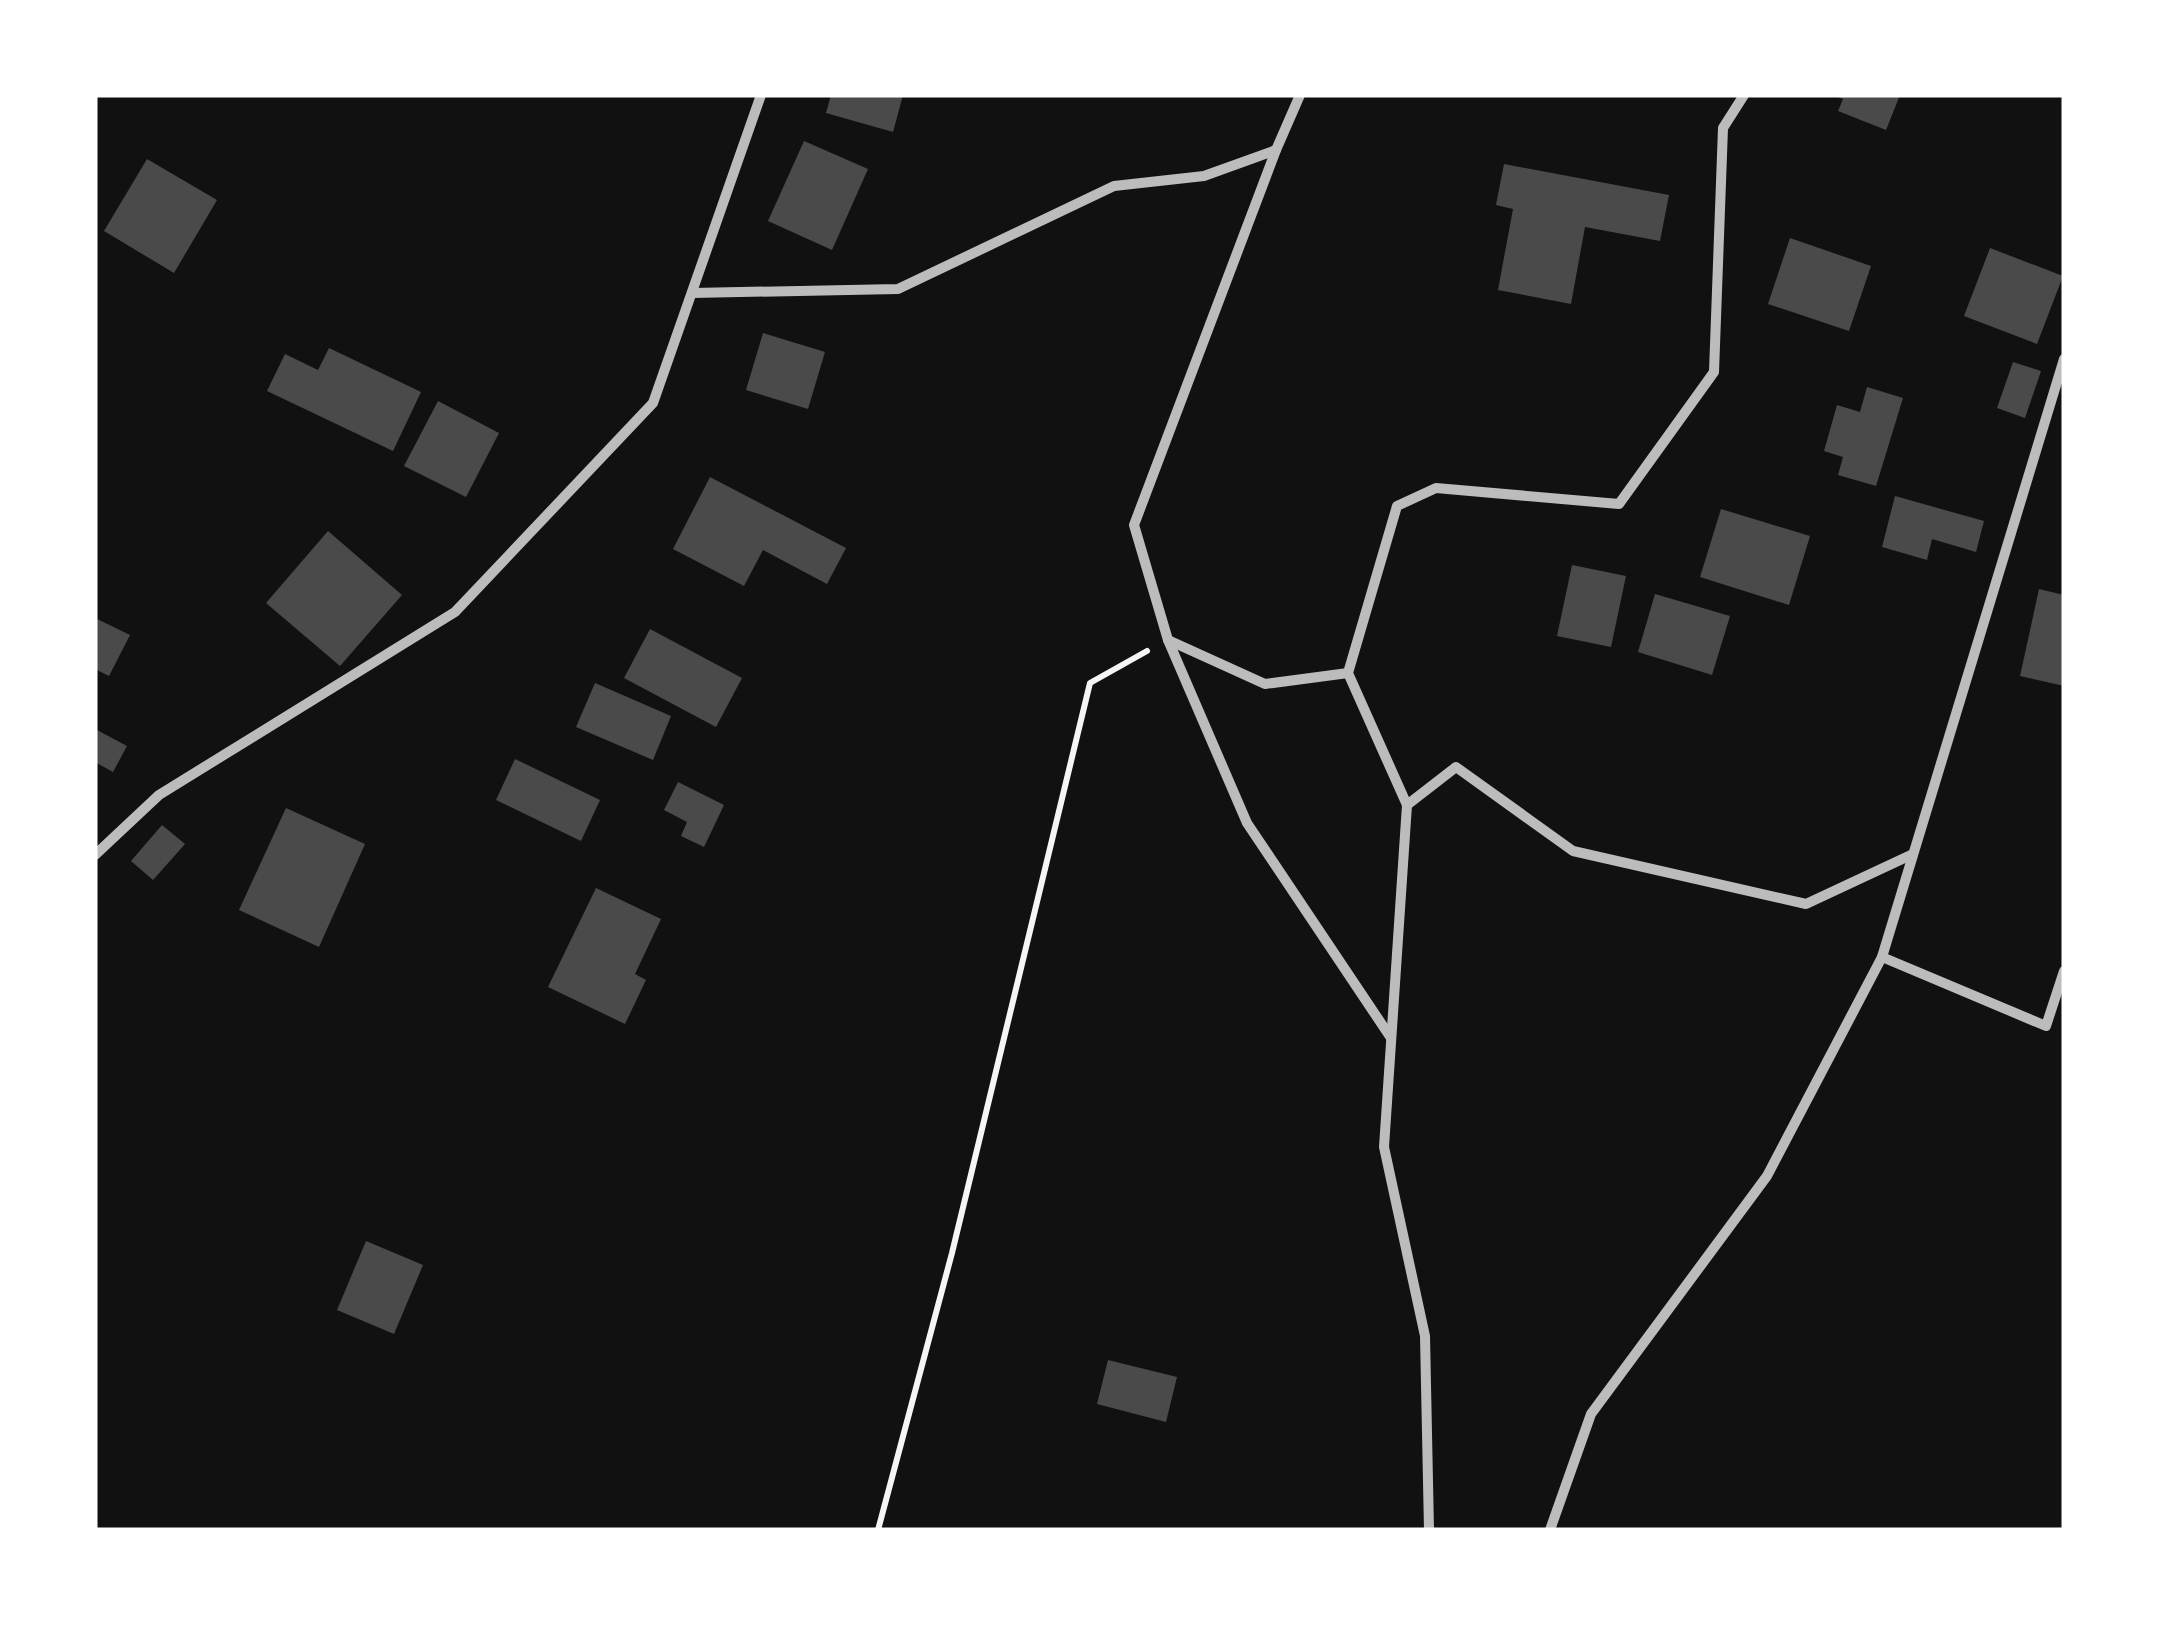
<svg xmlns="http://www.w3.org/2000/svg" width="2159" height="1625" viewBox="0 0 2159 1625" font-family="'PT Sans Narrow',sans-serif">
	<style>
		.building { fill: #4a4a4a }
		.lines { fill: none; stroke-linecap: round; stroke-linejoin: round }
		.path { stroke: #f5f5f5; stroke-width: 6 }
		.minor { stroke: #bcbcbc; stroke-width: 10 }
	</style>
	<rect width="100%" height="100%" fill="#111"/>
	<g class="building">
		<path d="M 831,95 L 903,95 L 893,132 L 826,113 Z"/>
		<path d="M 1833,95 L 1900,95 L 1886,130 L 1838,111 L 1843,99 Z"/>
		<path d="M 804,141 L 868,169 L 832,250 L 768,221 Z"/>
		<path d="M 147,159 L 217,200 L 174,273 L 104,231 Z"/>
		<path d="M 1504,164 L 1669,195 L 1660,241 L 1585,227 L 1571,304 L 1498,290 L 1513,209 L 1496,205 Z"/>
		<path d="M 1790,238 L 1871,266 L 1849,331 L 1768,304 Z"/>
		<path d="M 1990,248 L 2063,276 L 2037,344 L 1964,316 Z"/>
		<path d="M 763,333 L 825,352 L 808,409 L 746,390 Z"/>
		<path d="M 329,348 L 421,392 L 393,451 L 267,391 L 285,354 L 318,370 Z"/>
		<path d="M 2013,362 L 2041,371 L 2025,418 L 1997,408 Z"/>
		<path d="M 1867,387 L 1903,398 L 1876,486 L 1838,475 L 1843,457 L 1824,451 L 1837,405 L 1860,412 Z"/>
		<path d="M 438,401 L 499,433 L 466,497 L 404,466 Z"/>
		<path d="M 710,477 L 846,548 L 827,584 L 763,550 L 744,586 L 673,549 Z"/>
		<path d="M 1895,496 L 1984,521 L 1976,552 L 1932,539 L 1927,560 L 1882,547 Z"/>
		<path d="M 1721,509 L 1810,536 L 1789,605 L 1700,577 Z"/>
		<path d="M 328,531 L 402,595 L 340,666 L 266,603 Z"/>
		<path d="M 1572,565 L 1626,576 L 1611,647 L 1557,636 Z"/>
		<path d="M 2039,589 L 2064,595 L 2064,686 L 2020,676 Z"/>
		<path d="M 1655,594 L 1730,616 L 1712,675 L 1638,652 Z"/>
		<path d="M 95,618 L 130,635 L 109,676 L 95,669 Z"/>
		<path d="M 650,629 L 742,678 L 716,727 L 624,678 Z"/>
		<path d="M 595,683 L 671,716 L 653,760 L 576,727 Z"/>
		<path d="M 95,729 L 127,746 L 113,772 L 95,762 Z"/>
		<path d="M 515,759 L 600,800 L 581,841 L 496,800 Z"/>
		<path d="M 678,782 L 724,805 L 704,847 L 681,836 L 687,822 L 664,810 Z"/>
		<path d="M 286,808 L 365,844 L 319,947 L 239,910 Z"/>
		<path d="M 162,825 L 185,844 L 153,880 L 131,861 Z"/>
		<path d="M 596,888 L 661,919 L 635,974 L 646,980 L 625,1024 L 548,987 Z"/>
		<path d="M 366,1241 L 423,1265 L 394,1334 L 337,1310 Z"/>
		<path d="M 1108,1360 L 1177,1377 L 1166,1422 L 1097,1404 Z"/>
	</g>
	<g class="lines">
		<path class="path" d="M 878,1530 L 952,1253 L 1090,683 L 1147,651"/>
		<g class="minor">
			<path d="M 1276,150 L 1134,525 L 1168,640 L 1247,823 L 1391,1038"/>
			<path d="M 692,293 L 898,289 L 1114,186 L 1204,176 L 1276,150 L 1300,95"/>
			<path d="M 1168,640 L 1265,684 L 1348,673"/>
			<path d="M 1407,805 L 1456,767 L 1573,851 L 1806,904 L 1913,854"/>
			<path d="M 95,855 L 159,795 L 455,612 L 653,403 L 761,95"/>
			<path d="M 1882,957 L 2046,1026 L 2064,971"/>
			<path d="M 1429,1530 L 1425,1336 L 1384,1147 L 1407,805 L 1348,673 L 1397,506 L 1436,488 L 1619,504 L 1714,372 L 1723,128 L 1744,95"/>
			<path d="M 1550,1530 L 1591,1414 L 1767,1176 L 1882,957 L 2064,359"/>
		</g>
	</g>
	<rect width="2159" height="1625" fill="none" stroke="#ffffff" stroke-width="195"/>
</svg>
